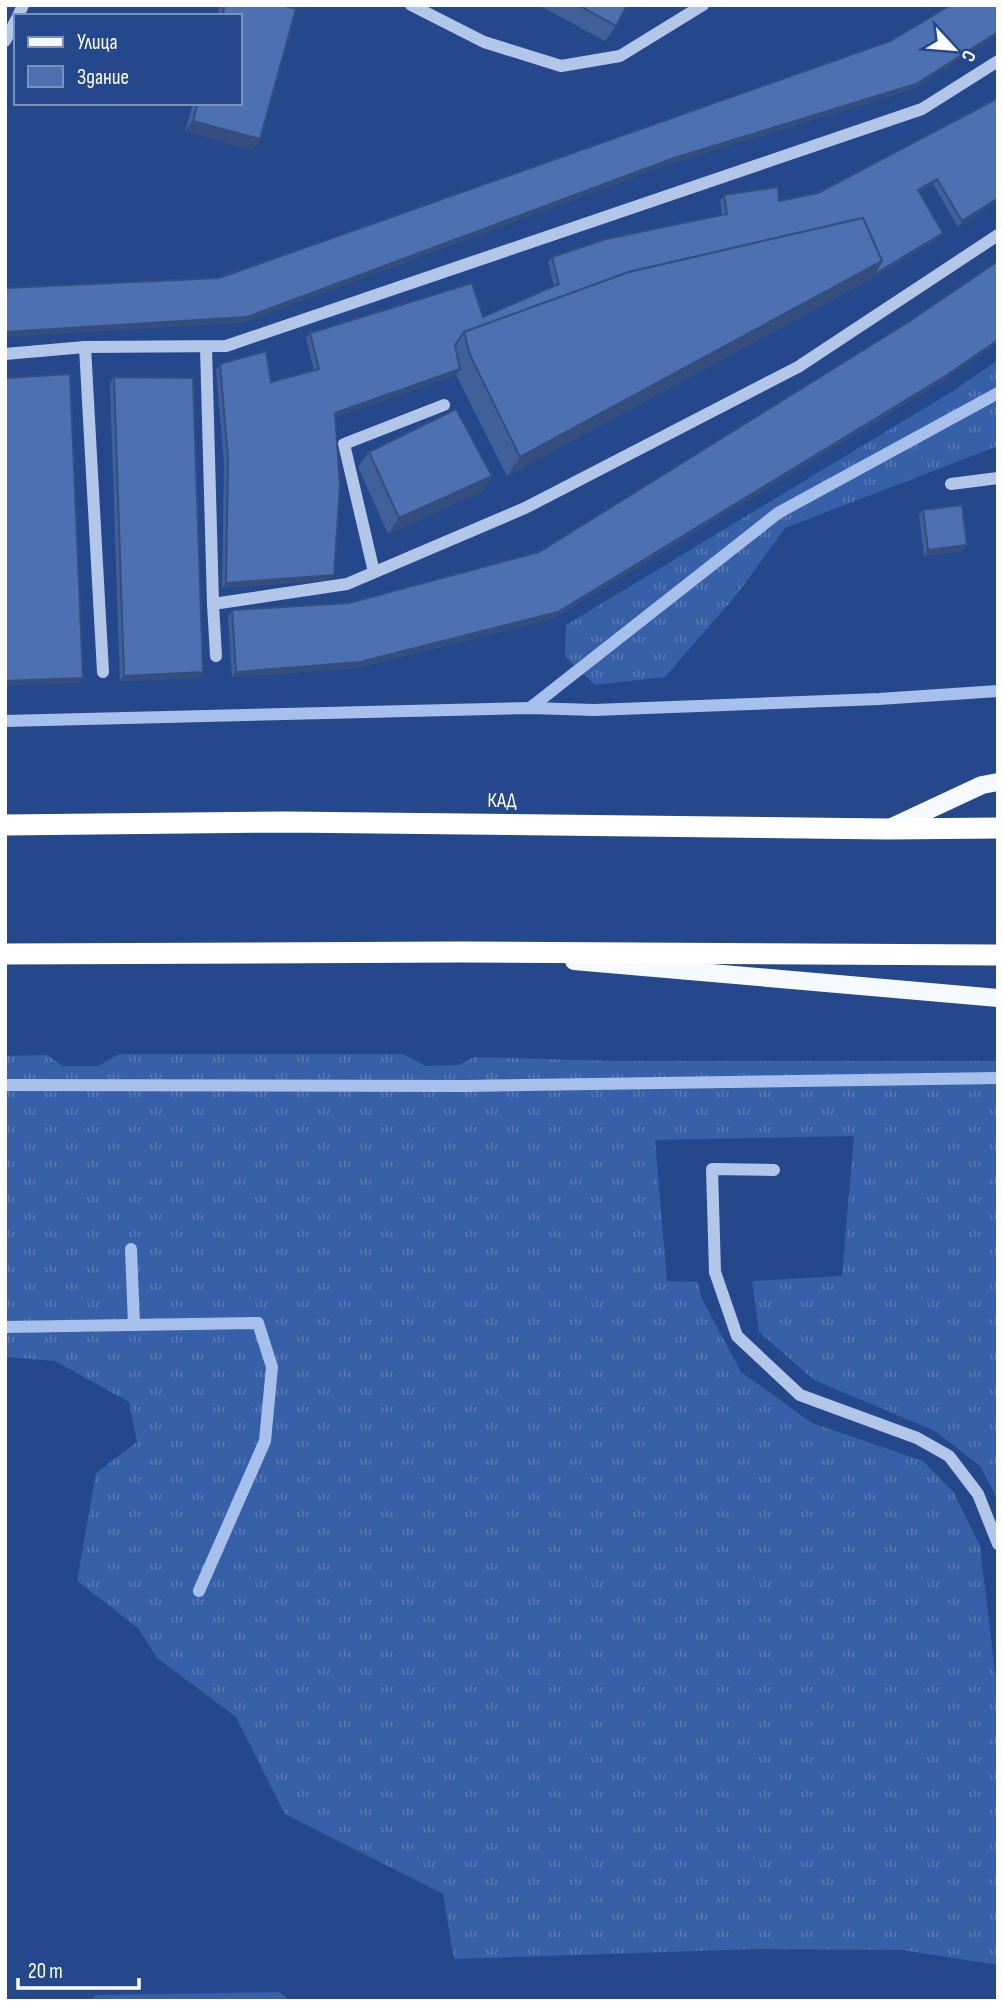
<svg xmlns="http://www.w3.org/2000/svg" width="1003" height="2006" viewBox="0 0 1003 2006" font-family="'Sofia Sans Condensed',sans-serif">
	<style>
		.grass { fill: url(#grass-tufts) }
		.lines { fill: none; stroke-linecap: round; stroke-linejoin: round }
		.stream { stroke: #a6c0eb; stroke-width: 12 }
		.minor { stroke: #b2c6ea; stroke-width: 12 }
		.major { stroke: #f6f9fe; stroke-width: 18 }
		.highway { stroke: #fff; stroke-width: 21 }
		.wall { fill: #416099 }
		.shaded-wall { fill: #354e7d }
		.building { fill: #4c70b2; stroke: #354e7d; stroke-width: 2 }
		.labels { text-anchor: middle; stroke-width: 5; stroke-linejoin: round; paint-order: stroke }
		.street-label { font-size: 21px; fill: #fff; stroke: #24488b }
	</style>
	<defs>
		<pattern id="grass-tufts" width="24" height="20" patternUnits="userSpaceOnUse" patternTransform="scale(1.75)"><rect width="24" height="20" fill="#3860a8"/><path d="M3 7l-1-3M5 7V3M7 7l1-3M15 17l-1-3M17 17v-4M19 17l1-3" fill="none" stroke="#5678b5"/></pattern>
	</defs>
	<rect width="100%" height="100%" fill="#24488b"/>
	<g class="grass">
		<path d="M 998,360 L 998,446 L 785,528 L 738,593 L 665,677 L 595,685 L 565,656 L 566,625 L 953,391 Z"/>
		<path d="M 119,1054 L 403,1054 L 425,1066 L 459,1065 L 474,1057 L 616,1061 L 998,1061 L 998,1500 L 980,1466 L 935,1431 L 814,1380 L 759,1332 L 752,1281 L 842,1276 L 854,1136 L 655,1140 L 667,1281 L 698,1282 L 701,1297 L 741,1372 L 812,1423 L 923,1461 L 954,1493 L 980,1546 L 998,1697 L 998,1965 L 902,1950 L 757,1949 L 454,1959 L 443,1894 L 285,1814 L 236,1717 L 157,1658 L 138,1628 L 77,1581 L 96,1473 L 137,1442 L 129,1402 L 55,1361 L 5,1357 L 5,1056 L 47,1055 L 63,1066 L 98,1066 Z"/>
		<path d="M 279,1992 L 286,1997 L 286,2001 L 90,2001 L 96,1995 Z"/>
	</g>
	<g class="lines">
		<g class="stream">
			<path d="M 530,708 L 778,513 L 998,393"/>
			<path d="M 5,721 L 530,708 L 594,710 L 879,699 L 998,691"/>
			<path d="M 5,1085 L 465,1086 L 998,1078"/>
			<path d="M 131,1249 L 134,1325"/>
			<path d="M 5,1327 L 258,1323 L 272,1367 L 265,1441 L 199,1591"/>
		</g>
		<g class="minor">
			<path d="M 411,5 L 484,42 L 561,66 L 620,56 L 703,5"/>
			<path d="M 18,16 L 23,5"/>
			<path d="M 5,41 L 16,20"/>
			<path d="M 85,347 L 103,672"/>
			<path d="M 206,347 L 213,604 L 216,656"/>
			<path d="M 5,354 L 85,347 L 226,346 L 922,109 L 998,61"/>
			<path d="M 951,484 L 998,478"/>
			<path d="M 374,572 L 344,444 L 444,405"/>
			<path d="M 213,604 L 347,584 L 525,508 L 798,367 L 998,235"/>
			<path d="M 774,1170 L 712,1169 L 715,1272 L 737,1336 L 800,1395 L 917,1438 L 949,1456 L 978,1494 L 998,1544"/>
		</g>
		<g class="major">
			<path d="M 892,827 L 982,785 L 998,782"/>
			<path d="M 574,961 L 998,998"/>
		</g>
		<g class="highway">
			<path d="M 5,825 L 286,822 L 888,829 L 998,828"/>
			<path d="M 5,954 L 459,952 L 998,955"/>
		</g>
	</g>
	<g class="wall">
		<path d="M 220,5 L 298,5 L 296,9 L 260,139 L 252,150 L 185,131 L 193,103 L 240,103 L 240,16 L 217,16 Z"/>
		<path d="M 538,5 L 627,5 L 616,26 L 605,41 Z"/>
		<path d="M 998,98 L 998,201 L 958,227 L 933,184 L 919,193 L 943,233 L 939,238 L 869,280 L 507,476 L 456,375 L 335,417 L 330,580 L 222,588 L 224,464 L 216,370 L 220,364 L 271,382 L 314,371 L 306,338 L 310,333 L 483,317 L 554,286 L 548,262 L 552,257 L 722,215 L 720,200 L 724,195 L 779,201 L 818,193 Z"/>
		<path d="M 114,377 L 203,672 L 199,678 L 120,681 L 110,383 Z"/>
		<path d="M 943,381 L 554,618 L 357,668 L 232,677 L 228,616 L 232,610 L 349,603 L 539,552 Z"/>
		<path d="M 369,452 L 492,476 L 481,492 L 388,534 L 358,467 Z"/>
		<path d="M 923,510 L 963,551 L 924,556 L 919,515 Z"/>
	</g>
	<g class="shaded-wall">
		<path d="M 236,5 L 298,5 L 288,20 Z"/>
		<path d="M 998,32 L 998,35 L 912,90 L 670,164 L 243,323 L 5,337 L 5,332 L 247,317 Z"/>
		<path d="M 193,121 L 260,139 L 252,150 L 185,131 Z"/>
		<path d="M 937,179 L 933,184 L 914,196 L 918,190 Z"/>
		<path d="M 998,198 L 998,201 L 958,227 L 962,221 Z"/>
		<path d="M 943,233 L 939,238 L 869,280 L 507,476 L 520,457 L 882,261 Z"/>
		<path d="M 998,340 L 998,342 L 943,381 L 554,618 L 357,668 L 232,677 L 236,672 L 360,662 Z"/>
		<path d="M 460,369 L 456,375 L 331,419 L 335,413 Z"/>
		<path d="M 492,476 L 481,492 L 388,534 L 399,518 Z"/>
		<path d="M 967,545 L 963,551 L 924,556 L 928,550 Z"/>
		<path d="M 334,575 L 330,580 L 222,588 L 226,583 Z"/>
		<path d="M 203,672 L 199,678 L 120,681 L 124,676 Z"/>
		<path d="M 83,678 L 79,683 L 5,686 L 5,681 Z"/>
	</g>
	<g class="building">
		<path d="M 225,5 L 282,5 L 296,9 L 260,139 L 193,121 L 198,103 L 240,103 L 240,16 L 222,16 Z"/>
		<path d="M 578,5 L 627,5 L 616,26 Z"/>
		<path d="M 951,5 L 998,5 L 998,32 L 916,84 L 674,158 L 247,317 L 5,332 L 5,288 L 219,278 L 890,41 Z"/>
		<path d="M 998,98 L 998,198 L 962,221 L 937,179 L 918,190 L 943,233 L 873,275 L 882,261 L 863,218 L 629,272 L 464,332 L 455,345 L 460,369 L 335,413 L 340,485 L 334,575 L 226,583 L 228,458 L 220,364 L 266,351 L 271,382 L 319,369 L 310,333 L 472,283 L 483,317 L 559,284 L 552,257 L 606,239 L 727,214 L 724,195 L 778,187 L 779,201 L 818,193 Z"/>
		<path d="M 863,218 L 882,261 L 520,457 L 470,355 L 464,332 L 629,272 Z"/>
		<path d="M 998,261 L 998,340 L 947,375 L 558,612 L 360,662 L 236,672 L 232,610 L 349,603 L 539,552 L 910,321 Z"/>
		<path d="M 70,374 L 83,678 L 5,681 L 5,378 Z"/>
		<path d="M 114,377 L 193,378 L 203,672 L 124,676 Z"/>
		<path d="M 456,409 L 492,476 L 399,518 L 369,452 Z"/>
		<path d="M 962,505 L 967,545 L 928,550 L 923,510 Z"/>
	</g>
	<g class="labels">
		<g class="street-label">
			<text transform="translate(502 800) rotate(1)" y="7">КАД</text>
		</g>
	</g>
	<rect width="1003" height="2006" fill="none" stroke="#ffffff" stroke-width="14"/>
	<rect x="14" y="14" width="228" height="91" fill="#24488b" stroke="#7c91b9" stroke-width="2"/>
	<rect x="28" y="37" width="35" height="10" fill="#f6f9fe" stroke="#7c91b9" stroke-width="2"/>
	<text x="77" y="49" font-size="21" fill="#ffffff">Улица</text>
	<rect x="28" y="66" width="35" height="21" fill="#4c70b2" stroke="#7c91b9" stroke-width="2"/>
	<text x="77" y="84" font-size="21" fill="#ffffff">Здание</text>
	<g transform="translate(954 49) rotate(116)" stroke="#24488b" stroke-width="5" paint-order="stroke">
	<path d="M0-5L12 26L0 18L-12 26Z" fill="#ffffff"/>
	<text y="-10" font-size="19" font-weight="bold" text-anchor="middle" fill="#ffffff">С</text>
	</g>
	<path d="M18 1978v10h121v-10" fill="none" stroke="#ffffff" stroke-width="3.5"/>
	<text x="28" y="1978" font-size="21" fill="#ffffff" stroke="#24488b" stroke-width="5" paint-order="stroke">20 m</text>
</svg>
